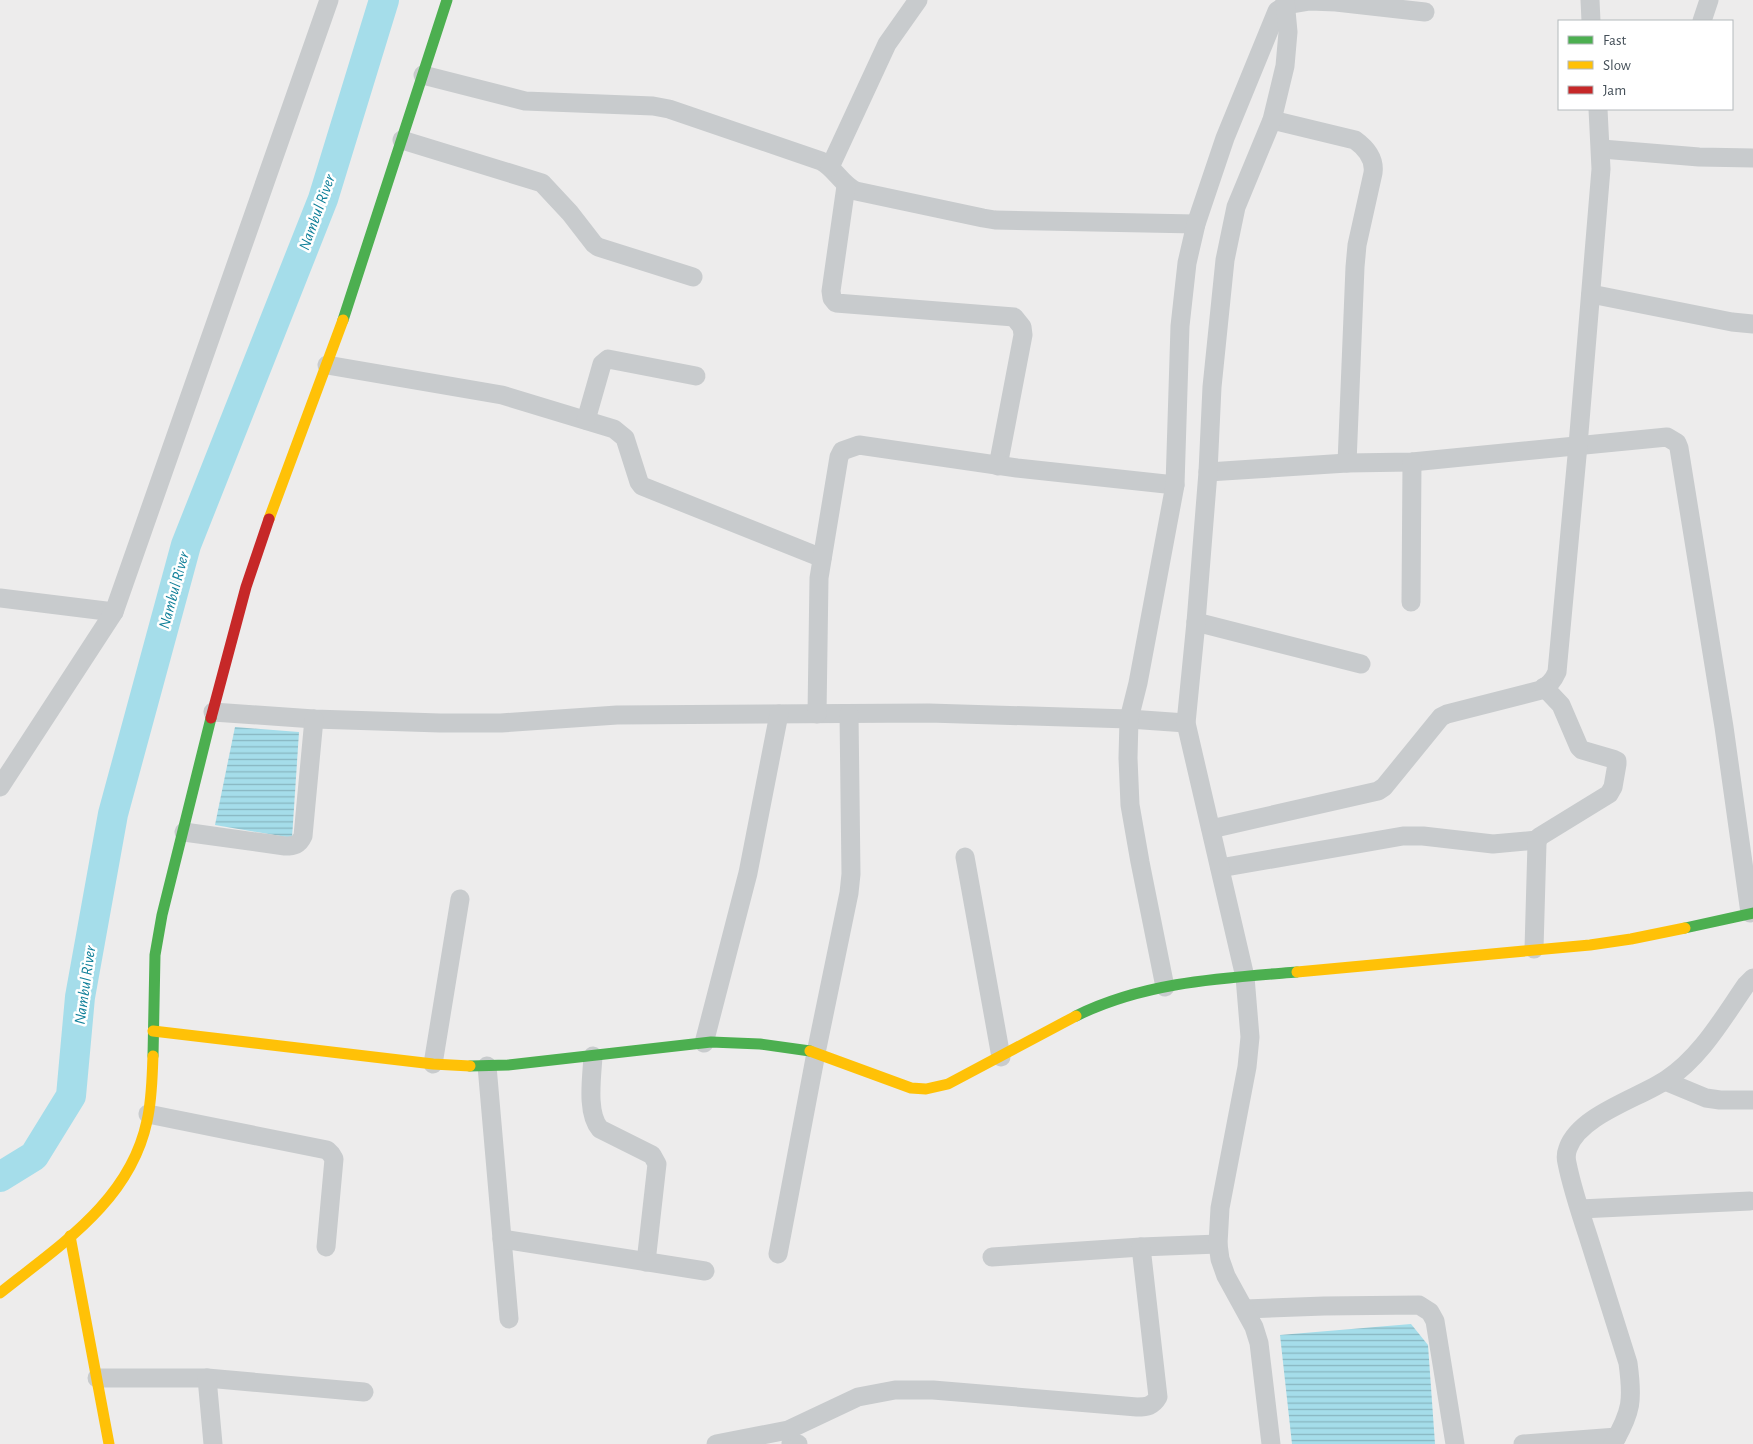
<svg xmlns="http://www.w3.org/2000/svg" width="1753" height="1444" viewBox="0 0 1753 1444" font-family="'Alegreya Sans',sans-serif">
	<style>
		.water { fill: url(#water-rules) }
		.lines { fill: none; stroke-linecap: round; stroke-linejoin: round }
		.river { stroke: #a5ddea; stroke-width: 30 }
		.street { stroke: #c8cbcd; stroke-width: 19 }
		.fast { stroke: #4caf50; stroke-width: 11 }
		.slow { stroke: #ffc107; stroke-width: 11 }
		.jam { stroke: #c62828; stroke-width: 11 }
		.labels { text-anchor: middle; stroke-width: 5; stroke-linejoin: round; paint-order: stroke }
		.water-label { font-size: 16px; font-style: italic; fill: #0f7f99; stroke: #fff }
	</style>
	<defs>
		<pattern id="water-rules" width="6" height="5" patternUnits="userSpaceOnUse" patternTransform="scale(1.25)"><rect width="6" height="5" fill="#a5ddea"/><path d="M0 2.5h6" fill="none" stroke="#88b6c0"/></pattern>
	</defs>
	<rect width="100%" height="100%" fill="#edecec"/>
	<g class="water">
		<path d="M 235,727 L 299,732 L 292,838 L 215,825 Z"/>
		<path d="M 1411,1324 L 1428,1345 L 1435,1444 L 1292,1444 L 1280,1335 Z"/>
	</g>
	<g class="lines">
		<path class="river" d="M 0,1177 L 34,1156 L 71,1096 L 80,997 L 113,814 L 186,545 L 323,199 L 384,0"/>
		<g class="street">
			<path d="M 1590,0 L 1591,21"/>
			<path d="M 1702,21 L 1709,0"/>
			<path d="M 423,75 L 525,101 L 653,106 L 669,109 L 821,161 C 835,168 841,184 856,191 L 983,218 L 995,220 L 1196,224"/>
			<path d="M 1272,120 L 1355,140 C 1366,148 1375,159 1373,173 L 1357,245 L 1355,267 L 1347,463"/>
			<path d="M 402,140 L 542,183 L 570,213 L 594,244 L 598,247 L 693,277"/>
			<path d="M 1602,149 L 1699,157 L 1753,158"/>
			<path d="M 830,167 L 887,44 L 918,0"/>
			<path d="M 846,186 L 831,291 L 832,298 L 836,303 L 1014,317 L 1022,327 L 1023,335 L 998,466"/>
			<path d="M 1591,294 L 1732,322 L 1753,324"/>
			<path d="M 327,365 L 502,395 L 614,429 L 625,438 L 639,482 L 642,486 L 822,558"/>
			<path d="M 586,420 L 602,364 L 608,359 L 696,376"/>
			<path d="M 1208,472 L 1347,463 L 1412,462 L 1667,437 L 1677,443 L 1679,448 L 1724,727 L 1750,913"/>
			<path d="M 0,598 L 114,612"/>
			<path d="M 1411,602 L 1412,462"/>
			<path d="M 1196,622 L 1361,664"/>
			<path d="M 213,712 L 314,719 L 440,723 L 501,723 L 617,715 L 929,713 L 1129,719 L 1186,723"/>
			<path d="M 817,714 L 819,578 L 839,457 L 842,451 L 859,445 L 1017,468 L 1175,485"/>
			<path d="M 0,787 L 114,612 L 329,0"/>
			<path d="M 1211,829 L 1378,791 L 1384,787 L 1441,717 L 1447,714 L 1541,690 C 1549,685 1553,681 1557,672 L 1578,445 L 1601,169 L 1598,109"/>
			<path d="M 184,832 L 285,846 C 294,846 299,845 303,836 L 314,719"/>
			<path d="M 965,857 L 1001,1057"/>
			<path d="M 1220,868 L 1403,836 L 1423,836 L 1493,844 L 1537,840"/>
			<path d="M 1534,949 L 1537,843 L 1539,837 L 1609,794 L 1613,787 L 1617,764 L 1617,761 L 1613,759 L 1582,750 L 1579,747 L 1561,705 L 1544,687"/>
			<path d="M 1165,987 L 1140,862 L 1130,805 L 1128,758 L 1129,719 L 1138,683 L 1175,485 L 1180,326 L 1187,263 L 1196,224 L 1225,138 L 1277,11 L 1286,5 L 1310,1 L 1336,2 L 1425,12"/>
			<path d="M 704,1043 L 748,873 L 779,714"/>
			<path d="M 593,1056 C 592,1076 586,1113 600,1129 L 652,1155 L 657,1164 L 646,1262"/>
			<path d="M 433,1064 L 460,899"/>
			<path d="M 487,1066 L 509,1319"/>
			<path d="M 1665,1081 L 1706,1098 L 1720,1100 L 1753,1100"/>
			<path d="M 148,1114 L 327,1150 L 331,1154 L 334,1159 L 326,1247"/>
			<path d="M 1580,1209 L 1750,1201"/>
			<path d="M 502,1239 L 705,1271"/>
			<path d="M 778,1254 L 816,1053 L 849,893 L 851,874 L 849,714"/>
			<path d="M 992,1257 L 1141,1247 L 1218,1244"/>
			<path d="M 1245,1309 L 1324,1306 L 1419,1305 L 1430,1312 L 1435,1321 L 1455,1444"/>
			<path d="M 97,1378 L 207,1378 L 364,1392"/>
			<path d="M 207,1378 L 213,1444"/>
			<path d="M 791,1443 L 798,1444"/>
			<path d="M 716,1444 L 788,1430 L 858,1397 L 895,1390 L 933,1390 L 1137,1407 C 1147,1407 1153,1406 1158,1397 L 1141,1247"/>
			<path d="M 1271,1444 L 1259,1343 L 1254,1327 L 1226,1276 L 1220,1259 L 1218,1244 L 1220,1208 L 1247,1067 L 1250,1037 L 1245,977 L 1186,723 L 1196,622 L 1208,472 L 1212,387 L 1225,260 L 1236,207 L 1272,120 L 1285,66 L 1288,32 L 1285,0"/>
			<path d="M 1523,1444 L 1617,1437"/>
			<path d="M 1613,1444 C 1632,1411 1633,1400 1628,1363 C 1615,1321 1601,1278 1588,1236 C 1580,1212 1572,1188 1567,1163 C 1566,1159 1566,1153 1568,1148 C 1580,1115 1639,1098 1666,1080 C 1701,1057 1723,1018 1746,985 L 1753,978"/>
		</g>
		<g class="fast">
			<path d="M 343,320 L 447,0"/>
			<path d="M 1685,928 L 1753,913"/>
			<path d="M 1076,1016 C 1144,982 1222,978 1297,972"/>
			<path d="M 153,1056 L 155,955 L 162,915 L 211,718"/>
			<path d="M 470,1066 L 508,1065 L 711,1042 L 760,1044 L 810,1051"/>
		</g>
		<g class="slow">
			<path d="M 269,519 L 343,320"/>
			<path d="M 1297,972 L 1590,945 L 1631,939 L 1685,928"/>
			<path d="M 153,1031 L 433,1064 L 470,1066"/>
			<path d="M 810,1051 L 911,1088 L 926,1089 L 948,1084 L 1076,1016"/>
			<path d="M 70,1236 L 109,1444"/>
			<path d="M 0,1293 C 60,1245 130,1201 147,1121 C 152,1099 152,1078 153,1056"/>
		</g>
		<path class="jam" d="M 211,718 L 246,587 L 269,519"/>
	</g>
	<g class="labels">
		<g class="water-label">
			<text transform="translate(316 212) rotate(-70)" y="6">Nambul River</text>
			<text transform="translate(173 590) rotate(-75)" y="6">Nambul River</text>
			<text transform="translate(84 985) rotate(-82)" y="6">Nambul River</text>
		</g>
	</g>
	<rect x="1558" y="20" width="175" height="90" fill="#ffffff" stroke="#b4b9bc"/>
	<rect x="1568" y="36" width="25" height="8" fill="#4caf50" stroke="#b4b9bc"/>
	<text x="1603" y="45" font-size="15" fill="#444f58">Fast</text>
	<rect x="1568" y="61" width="25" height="8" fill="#ffc107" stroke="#b4b9bc"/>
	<text x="1603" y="70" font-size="15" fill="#444f58">Slow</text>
	<rect x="1568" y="86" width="25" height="8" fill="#c62828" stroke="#b4b9bc"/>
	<text x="1603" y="95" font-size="15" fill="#444f58">Jam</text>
</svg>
